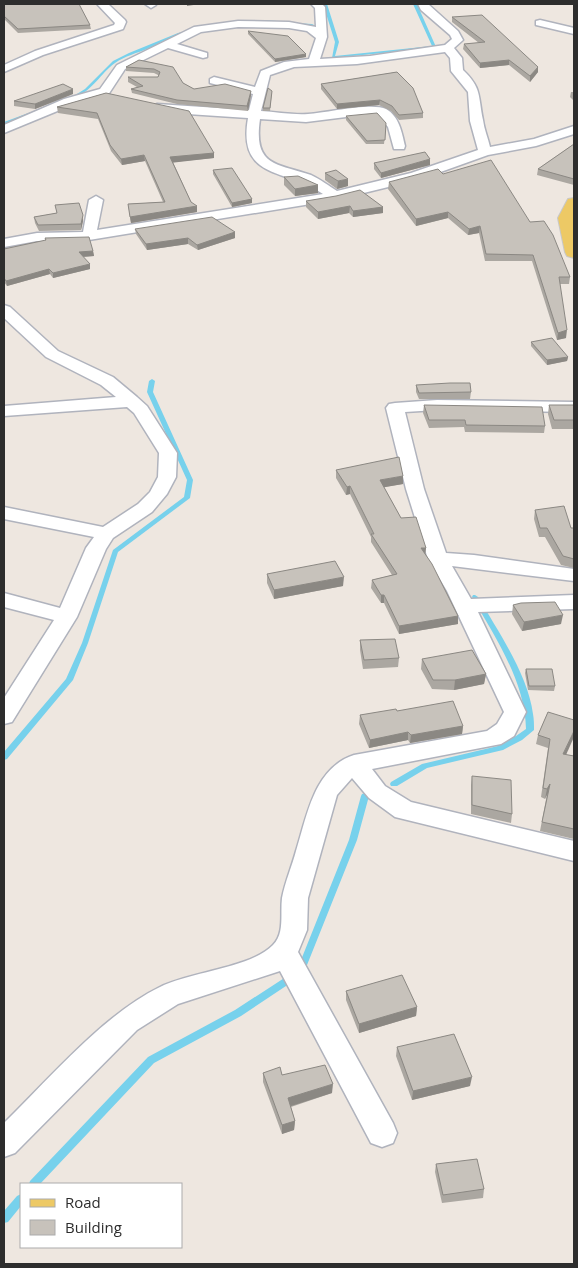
<svg xmlns="http://www.w3.org/2000/svg" width="578" height="1268" viewBox="0 0 578 1268" font-family="'Open Sans',sans-serif">
	<style>
		.lines { fill: none; stroke-linecap: round; stroke-linejoin: round }
		.stream { fill: #77d1ec; fill-rule: evenodd }
		.minor-casing { stroke: #b0b3bd; stroke-width: 3 }
		.major-casing { stroke: #c8c8c8; stroke-width: 2 }
		.minor { fill: #fff; fill-rule: evenodd }
		.major { fill: #edc965; fill-rule: evenodd }
		.wall { fill: #aba7a1 }
		.shaded-wall { fill: #8b8883 }
		.building { fill: #c7c2bb; stroke: #8b8883 }
	</style>
	<rect width="100%" height="100%" fill="#eee7e0"/>
	<g class="lines">
		<g class="stream">
			<path d="M 323,4 L 327,4 L 339,42 L 335,56 L 432,46 L 413,4 L 417,4 L 436,47 L 434,48 L 332,58 L 335,42 Z"/>
			<path d="M 258,20 L 277,21 L 279,22 L 277,23 C 250,22 223,23 197,30 C 180,35 164,42 147,49 C 137,53 125,56 115,63 C 100,74 94,89 75,98 L 72,97 L 85,89 L 113,61 L 129,53 L 178,33 L 194,29 L 225,22 Z"/>
			<path d="M 294,23 L 312,24 L 314,25 L 312,26 L 295,25 Z"/>
			<path d="M 42,108 L 45,109 L 4,124 L 4,122 Z"/>
			<path d="M 152,379 L 155,381 L 153,392 L 193,480 L 190,498 L 118,552 L 88,643 L 73,680 L 7,759 L 4,760 L 4,752 L 66,679 L 82,643 L 113,550 L 184,497 L 187,480 L 147,392 L 149,381 Z"/>
			<path d="M 473,595 L 475,595 L 478,597 C 498,631 528,675 533,714 C 534,719 534,725 534,730 L 522,740 L 503,750 L 427,768 L 397,786 L 391,786 L 390,784 L 391,782 L 422,764 L 498,746 L 516,736 L 526,729 C 525,681 495,637 472,597 Z"/>
			<path d="M 365,793 L 368,794 L 369,796 L 357,840 L 305,970 L 304,973 L 301,974 L 298,973 L 297,970 L 349,840 L 361,796 L 362,794 Z"/>
			<path d="M 292,973 L 295,974 L 296,977 L 295,980 L 241,1016 L 154,1063 L 40,1184 L 29,1184 L 30,1181 L 148,1057 L 235,1010 Z"/>
			<path d="M 21,1194 L 21,1206 L 8,1222 L 4,1223 L 4,1211 L 17,1196 Z"/>
		</g>
		<g class="minor-casing">
			<g id="minor">
				<path d="M 97,4 L 108,4 L 125,20 L 126,22 L 123,29 L 43,55 L 4,72 L 4,65 L 35,51 L 114,25 L 115,23 Z"/>
				<path d="M 145,4 L 155,4 L 156,5 L 151,8 Z"/>
				<path d="M 311,4 L 322,4 L 325,7 L 327,37 L 320,59 L 370,56 L 445,45 L 452,39 L 450,35 L 421,10 L 418,4 L 428,4 L 458,31 L 463,40 L 454,48 L 462,58 L 463,70 C 482,88 478,96 483,120 C 484,129 488,138 490,147 L 534,139 L 574,126 L 574,134 L 536,146 L 488,155 L 421,179 L 335,200 L 89,240 L 37,241 L 4,247 L 4,239 L 37,233 L 83,232 L 89,200 L 96,196 L 103,200 L 97,230 L 323,194 C 287,168 237,181 248,118 L 157,112 L 151,108 L 157,104 L 249,110 L 253,94 L 210,83 L 210,79 L 214,77 L 255,87 L 261,71 L 284,62 L 309,59 L 316,38 L 307,31 L 289,28 L 238,27 L 201,32 L 177,44 L 207,53 L 207,57 L 203,58 L 168,48 L 125,69 L 108,95 L 72,105 L 4,133 L 4,125 L 64,99 L 100,89 L 117,65 L 194,27 L 238,21 L 289,22 L 316,27 L 315,8 ZM 445,52 L 450,58 L 451,71 L 468,92 L 470,121 L 478,150 L 411,173 L 337,191 C 329,186 320,179 311,175 C 277,163 253,167 260,119 L 306,122 L 362,115 L 378,115 L 388,127 L 394,149 L 404,149 L 405,146 C 402,133 399,116 386,109 C 372,102 325,113 308,114 C 293,115 276,112 261,111 L 270,75 L 294,67 L 357,64 Z"/>
				<path d="M 540,20 L 574,28 L 574,34 L 536,25 L 536,21 Z"/>
				<path d="M 4,305 L 10,307 L 58,351 L 113,377 L 137,397 L 147,406 L 177,453 L 176,477 L 167,494 L 152,512 L 113,538 L 106,549 L 77,617 L 12,722 L 4,724 L 4,698 L 54,620 L 4,607 L 4,593 L 60,608 L 86,548 L 94,537 L 4,519 L 4,507 L 103,527 L 138,504 L 150,492 L 158,477 L 159,453 L 134,413 L 127,407 L 4,416 L 4,406 L 116,397 L 101,385 L 46,357 L 4,318 Z"/>
				<path d="M 437,400 L 574,402 L 574,412 L 437,410 L 405,412 L 424,489 L 446,553 L 474,555 L 574,569 L 574,581 L 452,566 L 471,599 L 574,595 L 574,609 L 478,612 L 526,712 L 514,736 L 501,744 L 372,769 L 385,786 L 411,802 L 574,841 L 574,861 L 395,817 L 369,798 L 352,778 L 337,795 L 308,898 L 307,930 L 298,952 L 393,1123 L 397,1133 L 393,1143 L 382,1147 L 371,1143 L 280,971 L 178,1004 L 137,1030 L 15,1153 L 4,1157 L 4,1123 C 49,1079 104,1014 160,987 C 190,972 251,968 273,945 C 285,933 280,914 282,898 C 285,882 292,866 296,851 C 307,816 314,768 354,755 L 487,731 L 497,724 L 504,712 L 447,591 L 428,559 L 406,489 L 386,408 L 389,404 L 395,403 Z"/>
			</g>
		</g>
		<g class="major-casing">
			<path id="major" d="M 574,198 L 574,258 L 567,256 L 565,252 L 558,218 L 568,199 Z"/>
		</g>
		<use href="#minor" class="minor"/>
		<use href="#major" class="major"/>
	</g>
	<g class="wall">
		<path d="M 4,4 L 90,25 L 91,29 L 18,33 L 4,19 Z"/>
		<path d="M 452,17 L 538,72 L 530,82 L 509,65 L 480,68 L 463,49 L 464,44 L 479,43 L 452,22 Z"/>
		<path d="M 248,31 L 306,54 L 306,57 L 275,62 L 248,34 Z"/>
		<path d="M 139,60 L 194,89 L 251,91 L 251,95 L 248,111 L 177,104 L 132,93 L 131,89 L 137,87 L 128,82 L 128,77 L 158,77 L 158,75 L 154,73 L 126,71 L 126,67 Z"/>
		<path d="M 397,72 L 423,113 L 423,118 L 399,120 L 391,111 L 379,105 L 337,109 L 321,89 L 321,84 Z"/>
		<path d="M 574,90 L 574,101 L 570,97 L 571,92 L 574,92 Z"/>
		<path d="M 272,91 L 270,111 L 263,111 L 263,108 Z"/>
		<path d="M 106,93 L 214,153 L 214,158 L 173,162 L 191,202 L 197,212 L 131,223 L 128,204 L 163,202 L 145,161 L 122,165 L 111,151 L 98,119 L 58,113 L 57,107 Z"/>
		<path d="M 73,94 L 35,109 L 14,106 L 14,101 Z"/>
		<path d="M 346,116 L 386,123 L 384,144 L 366,144 L 346,120 Z"/>
		<path d="M 574,144 L 574,185 L 537,175 L 538,169 Z"/>
		<path d="M 374,163 L 430,165 L 381,178 L 374,169 Z"/>
		<path d="M 213,170 L 252,199 L 252,203 L 232,207 L 213,174 Z"/>
		<path d="M 325,173 L 348,186 L 337,189 L 325,180 Z"/>
		<path d="M 443,174 L 530,222 L 570,277 L 569,284 L 560,284 L 566,338 L 557,340 L 532,261 L 485,261 L 479,233 L 468,235 L 448,218 L 416,226 L 388,189 L 389,182 Z"/>
		<path d="M 284,177 L 318,185 L 318,193 L 295,196 L 284,185 Z"/>
		<path d="M 306,201 L 383,207 L 383,213 L 353,217 L 349,213 L 318,219 L 306,207 Z"/>
		<path d="M 55,205 L 83,221 L 81,230 L 39,231 L 35,223 L 34,217 L 57,213 Z"/>
		<path d="M 135,229 L 235,232 L 235,238 L 198,250 L 188,244 L 147,250 L 136,234 Z"/>
		<path d="M 45,238 L 93,251 L 94,256 L 83,257 L 90,269 L 53,278 L 50,274 L 7,286 L 4,282 L 4,249 L 45,241 Z"/>
		<path d="M 531,342 L 568,357 L 567,361 L 547,365 L 531,346 Z"/>
		<path d="M 416,385 L 471,392 L 470,399 L 419,399 L 416,392 Z"/>
		<path d="M 424,405 L 545,426 L 544,433 L 465,432 L 464,427 L 429,428 L 423,413 Z"/>
		<path d="M 549,405 L 574,405 L 574,429 L 552,429 L 548,414 Z"/>
		<path d="M 336,470 L 403,484 L 384,487 L 401,518 L 426,548 L 425,554 L 458,616 L 458,624 L 399,634 L 384,603 L 381,603 L 371,588 L 372,580 L 392,575 L 371,542 L 371,537 L 350,494 L 346,495 L 336,478 Z"/>
		<path d="M 535,510 L 571,528 L 574,528 L 574,568 L 561,565 L 545,537 L 539,537 L 534,519 Z"/>
		<path d="M 267,574 L 343,586 L 274,599 L 267,583 Z"/>
		<path d="M 513,605 L 561,624 L 522,631 L 512,614 Z"/>
		<path d="M 360,640 L 399,658 L 398,667 L 363,669 L 360,650 Z"/>
		<path d="M 422,659 L 486,674 L 484,684 L 454,690 L 432,689 L 421,669 Z"/>
		<path d="M 526,669 L 555,686 L 554,691 L 528,690 L 525,673 Z"/>
		<path d="M 397,711 L 463,726 L 462,734 L 410,743 L 408,740 L 369,748 L 359,724 L 360,715 Z"/>
		<path d="M 548,712 L 566,755 L 574,756 L 574,839 L 540,831 L 547,794 L 545,799 L 541,797 L 548,748 L 536,744 L 538,735 Z"/>
		<path d="M 472,776 L 512,814 L 511,823 L 471,814 L 471,785 Z"/>
		<path d="M 346,991 L 417,1007 L 416,1016 L 359,1033 L 346,1000 Z"/>
		<path d="M 397,1047 L 470,1086 L 412,1100 L 396,1056 Z"/>
		<path d="M 263,1073 L 282,1075 L 332,1093 L 291,1107 L 295,1121 L 294,1130 L 282,1134 L 263,1082 Z"/>
		<path d="M 436,1164 L 484,1189 L 483,1198 L 442,1203 L 435,1172 Z"/>
	</g>
	<g class="shaded-wall">
		<path d="M 187,4 L 200,4 L 187,6 Z"/>
		<path d="M 306,54 L 306,57 L 275,62 L 275,59 Z"/>
		<path d="M 509,60 L 509,65 L 480,68 L 480,63 Z"/>
		<path d="M 538,67 L 538,72 L 530,82 L 530,76 Z"/>
		<path d="M 73,89 L 73,94 L 35,109 L 35,104 Z"/>
		<path d="M 251,91 L 251,95 L 248,111 L 247,106 Z"/>
		<path d="M 380,100 L 379,105 L 337,109 L 337,104 Z"/>
		<path d="M 214,153 L 214,158 L 170,163 L 170,157 Z"/>
		<path d="M 144,155 L 145,161 L 122,165 L 121,159 Z"/>
		<path d="M 430,159 L 430,165 L 381,178 L 381,173 Z"/>
		<path d="M 348,179 L 348,186 L 337,189 L 338,181 Z"/>
		<path d="M 318,185 L 318,193 L 295,196 L 295,189 Z"/>
		<path d="M 252,199 L 252,203 L 232,207 L 232,203 Z"/>
		<path d="M 197,206 L 197,212 L 131,223 L 130,217 Z"/>
		<path d="M 350,206 L 349,213 L 318,219 L 318,212 Z"/>
		<path d="M 383,207 L 383,213 L 353,217 L 353,211 Z"/>
		<path d="M 448,212 L 448,218 L 416,226 L 416,219 Z"/>
		<path d="M 83,215 L 83,221 L 81,230 L 81,224 Z"/>
		<path d="M 480,226 L 479,233 L 468,235 L 469,229 Z"/>
		<path d="M 235,232 L 235,238 L 198,250 L 197,245 Z"/>
		<path d="M 188,238 L 188,244 L 147,250 L 146,244 Z"/>
		<path d="M 93,251 L 94,256 L 80,257 L 79,252 Z"/>
		<path d="M 90,264 L 90,269 L 53,278 L 53,273 Z"/>
		<path d="M 49,269 L 50,274 L 7,286 L 6,281 Z"/>
		<path d="M 567,330 L 566,338 L 557,340 L 558,333 Z"/>
		<path d="M 568,357 L 567,361 L 547,365 L 547,360 Z"/>
		<path d="M 403,476 L 403,484 L 380,488 L 380,480 Z"/>
		<path d="M 350,486 L 350,494 L 346,495 L 347,487 Z"/>
		<path d="M 421,548 L 426,548 L 425,555 Z"/>
		<path d="M 344,577 L 343,586 L 274,599 L 274,590 Z"/>
		<rect x="381" y="595" width="3" height="8"/>
		<path d="M 563,615 L 561,624 L 522,631 L 524,622 Z"/>
		<path d="M 458,616 L 458,624 L 399,634 L 399,626 Z"/>
		<path d="M 486,674 L 484,684 L 454,690 L 455,680 Z"/>
		<path d="M 463,726 L 462,734 L 410,743 L 411,735 Z"/>
		<path d="M 574,731 L 574,737 L 562,764 L 563,754 Z"/>
		<path d="M 408,732 L 408,740 L 369,748 L 370,740 Z"/>
		<path d="M 550,784 L 548,793 L 545,799 L 547,789 Z"/>
		<path d="M 417,1007 L 416,1016 L 359,1033 L 359,1024 Z"/>
		<path d="M 472,1077 L 470,1086 L 412,1100 L 413,1091 Z"/>
		<path d="M 333,1084 L 332,1093 L 288,1107 L 288,1098 Z"/>
		<path d="M 295,1121 L 294,1130 L 282,1134 L 282,1125 Z"/>
	</g>
	<g class="building">
		<path d="M 4,4 L 79,4 L 90,25 L 18,29 L 4,16 Z"/>
		<path d="M 482,15 L 538,67 L 530,76 L 509,60 L 480,63 L 464,44 L 485,42 L 452,17 Z"/>
		<path d="M 248,31 L 288,36 L 306,54 L 275,59 Z"/>
		<path d="M 139,60 L 173,67 L 183,83 L 194,89 L 225,84 L 251,91 L 247,106 L 177,100 L 131,89 L 143,86 L 128,77 L 158,77 L 160,72 L 154,69 L 126,67 Z"/>
		<path d="M 397,72 L 413,88 L 423,113 L 399,115 L 392,106 L 380,100 L 337,104 L 321,84 Z"/>
		<path d="M 63,84 L 73,89 L 35,104 L 14,101 Z"/>
		<path d="M 268,88 L 272,91 L 270,108 L 263,108 Z"/>
		<path d="M 106,93 L 189,111 L 214,153 L 170,157 L 191,202 L 197,206 L 130,217 L 128,204 L 165,202 L 144,155 L 121,159 L 110,145 L 97,113 L 57,107 Z"/>
		<path d="M 377,113 L 386,123 L 385,140 L 367,141 L 346,116 Z"/>
		<path d="M 574,144 L 574,179 L 538,169 Z"/>
		<path d="M 425,152 L 430,159 L 381,173 L 374,163 Z"/>
		<path d="M 491,160 L 530,222 L 544,221 L 553,235 L 570,277 L 559,277 L 567,330 L 558,333 L 533,255 L 486,254 L 480,226 L 469,229 L 448,212 L 416,219 L 389,182 L 438,169 L 443,174 Z"/>
		<path d="M 232,168 L 252,199 L 232,203 L 213,170 Z"/>
		<path d="M 336,170 L 348,179 L 338,181 L 325,173 Z"/>
		<path d="M 298,176 L 318,185 L 295,189 L 284,177 Z"/>
		<path d="M 360,190 L 383,207 L 353,211 L 350,206 L 318,212 L 306,201 L 336,196 Z"/>
		<path d="M 79,203 L 83,215 L 81,224 L 38,225 L 34,217 L 57,213 L 55,205 Z"/>
		<path d="M 212,217 L 235,232 L 197,245 L 188,238 L 146,244 L 135,229 Z"/>
		<path d="M 89,237 L 93,251 L 79,252 L 90,264 L 53,273 L 49,269 L 6,281 L 4,278 L 4,249 L 46,240 L 45,238 Z"/>
		<path d="M 552,338 L 568,357 L 547,360 L 531,342 Z"/>
		<path d="M 450,383 L 470,383 L 471,392 L 419,393 L 416,385 Z"/>
		<path d="M 424,405 L 542,407 L 545,426 L 466,425 L 465,420 L 429,420 Z"/>
		<path d="M 549,405 L 574,405 L 574,420 L 554,420 Z"/>
		<path d="M 399,457 L 403,476 L 380,480 L 401,518 L 416,517 L 426,548 L 421,548 L 432,564 L 458,616 L 399,626 L 384,595 L 381,595 L 372,580 L 397,574 L 371,534 L 374,534 L 350,486 L 347,487 L 336,470 Z"/>
		<path d="M 564,506 L 571,528 L 574,528 L 574,559 L 563,556 L 547,528 L 540,528 L 535,510 Z"/>
		<path d="M 335,561 L 344,577 L 274,590 L 267,574 Z"/>
		<path d="M 555,602 L 563,615 L 524,622 L 513,605 L 521,603 Z"/>
		<path d="M 395,639 L 399,658 L 364,660 L 360,640 Z"/>
		<path d="M 472,650 L 486,674 L 455,680 L 433,680 L 422,659 Z"/>
		<path d="M 526,669 L 552,669 L 555,686 L 529,686 Z"/>
		<path d="M 453,701 L 463,726 L 411,735 L 408,732 L 370,740 L 360,715 L 396,709 L 397,711 Z"/>
		<path d="M 548,712 L 574,720 L 574,731 L 563,754 L 574,756 L 574,829 L 542,822 L 550,784 L 547,789 L 543,788 L 550,739 L 538,735 Z"/>
		<path d="M 472,776 L 511,780 L 512,814 L 472,805 Z"/>
		<path d="M 402,975 L 417,1007 L 359,1024 L 346,991 Z"/>
		<path d="M 454,1034 L 472,1077 L 413,1091 L 397,1047 Z"/>
		<path d="M 325,1065 L 333,1084 L 288,1098 L 295,1121 L 282,1125 L 263,1073 L 280,1067 L 282,1075 Z"/>
		<path d="M 477,1159 L 484,1189 L 443,1195 L 436,1164 Z"/>
	</g>
	<rect width="578" height="1268" fill="none" stroke="#2d2d2d" stroke-width="10"/>
	<rect x="20" y="1183" width="162" height="65" fill="#ffffff" stroke="#ababab"/>
	<rect x="30" y="1199" width="25" height="8" fill="#edc965" stroke="#ababab"/>
	<text x="65" y="1208" font-size="15" fill="#2d2d2d">Road</text>
	<rect x="30" y="1220" width="25" height="15" fill="#c7c2bb" stroke="#ababab"/>
	<text x="65" y="1233" font-size="15" fill="#2d2d2d">Building</text>
</svg>
